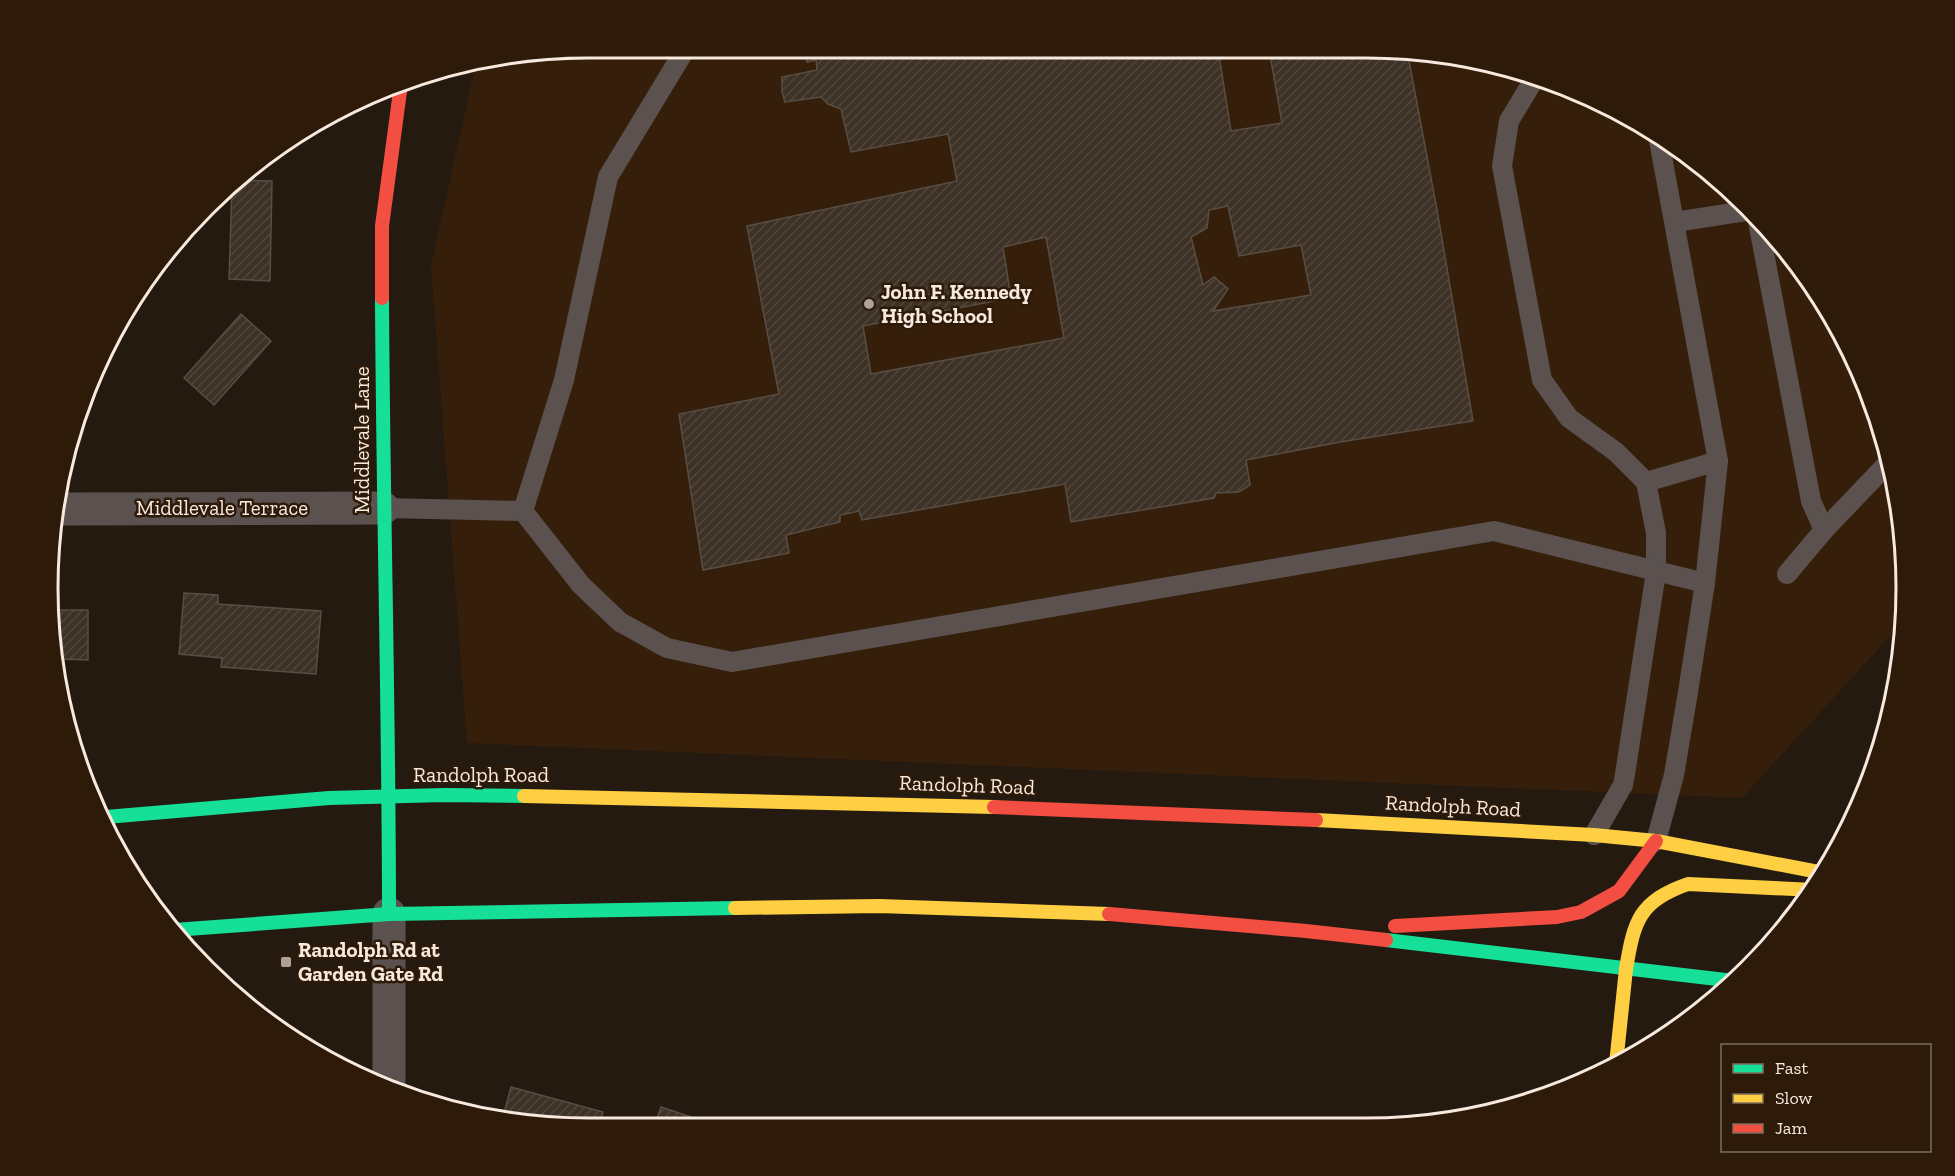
<svg xmlns="http://www.w3.org/2000/svg" width="1955" height="1176" viewBox="0 0 1955 1176" font-family="'Zilla Slab',serif">
	<style>
		.built { fill: #361f0a }
		.building { fill: url(#building-hatch); stroke: #574e45; stroke-width: 1.5; fill-rule: evenodd }
		.lines { fill: none; stroke-linecap: round; stroke-linejoin: round }
		.lane { stroke: #5b5250; stroke-width: 20 }
		.street { stroke: #5b5250; stroke-width: 33 }
		.fast { stroke: #16e098; stroke-width: 14 }
		.slow { stroke: #ffcf43; stroke-width: 14 }
		.jam { stroke: #f24e42; stroke-width: 14 }
		.poi-dot { fill: #aea196; stroke: #2d1a08; stroke-width: 2 }
		.labels { text-anchor: middle; stroke-width: 5; stroke-linejoin: round; paint-order: stroke }
		.poi-label { font-size: 21px; font-weight: bold; fill: #f7e9de; stroke: #2d1a08; text-anchor: start }
		.street-label { font-size: 21px; fill: #f7e9de; stroke: #2d1a08 }
		.rim { fill: none; stroke: #f7e9de; stroke-width: 3 }
	</style>
	<defs>
		<pattern id="building-hatch" width="6" height="6" patternUnits="userSpaceOnUse" patternTransform="scale(1.5)"><rect width="6" height="6" fill="#3e3227"/><path d="M-1 1l2-2M0 6l6-6M5 7l2-2" fill="none" stroke="#51463c"/></pattern>
	</defs>
	<rect width="100%" height="100%" fill="#251a10"/>
	<path class="built" d="M 588,48 L 1403,49 L 1541,77 L 1667,139 L 1749,206 L 1816,288 L 1866,382 L 1897,483 L 1907,588 L 1904,621 L 1742,798 L 467,743 L 431,265 L 475,67 Z"/>
	<g class="building">
		<path d="M 804,48 L 1218,49 L 1231,131 L 1282,123 L 1269,49 L 1407,50 L 1437,210 L 1473,421 L 1340,442 L 1246,460 L 1250,485 L 1239,492 L 1216,493 L 1214,498 L 1071,522 L 1065,484 L 862,520 L 859,511 L 840,515 L 840,522 L 786,535 L 789,553 L 703,570 L 679,414 L 779,394 L 747,226 L 957,181 L 948,134 L 851,152 L 841,109 L 828,104 L 821,97 L 785,102 L 782,92 L 782,77 L 817,70 L 816,60 L 807,62 ZM 1228,206 L 1239,256 L 1301,245 L 1311,295 L 1213,311 L 1228,289 L 1214,277 L 1203,285 L 1191,237 L 1207,228 L 1209,210 ZM 1046,237 L 1064,338 L 871,374 L 863,326 L 1011,298 L 1003,247 Z"/>
		<path d="M 239,180 L 272,181 L 270,281 L 229,279 L 232,187 Z"/>
		<path d="M 241,314 L 271,341 L 214,405 L 184,378 Z"/>
		<path d="M 184,593 L 218,595 L 218,604 L 321,611 L 316,674 L 221,667 L 222,658 L 179,654 Z"/>
		<path d="M 52,610 L 88,610 L 88,660 L 60,659 Z"/>
		<path d="M 511,1087 L 603,1112 L 599,1127 L 552,1127 L 503,1117 Z"/>
		<path d="M 661,1107 L 721,1127 L 654,1127 Z"/>
	</g>
	<g class="lines">
		<g class="lane">
			<path d="M 1536,76 L 1509,121 L 1502,166 L 1542,380 L 1569,418 L 1616,452 L 1646,482 L 1656,533 L 1656,572 L 1625,774 L 1623,785 L 1594,835"/>
			<path d="M 1757,216 L 1811,501 L 1824,530"/>
			<path d="M 1675,222 L 1752,210"/>
			<path d="M 1646,482 L 1718,461"/>
			<path d="M 383,508 L 523,511"/>
			<path d="M 523,511 L 581,585 L 620,622 L 667,648 L 732,662 L 1494,531 L 1705,583"/>
			<path d="M 523,511 L 564,380 L 608,177 L 686,48"/>
			<path d="M 1787,574 L 1824,530 L 1890,461"/>
			<path d="M 1656,841 L 1674,775 L 1688,692 L 1705,583 L 1718,461 L 1658,135"/>
		</g>
		<g class="street">
			<path d="M 61,509 L 383,508"/>
			<path d="M 389,1087 L 389,914"/>
		</g>
		<g class="fast">
			<path d="M 382,298 C 383,504 389,709 389,914"/>
			<path d="M 106,817 L 329,798 L 445,795 L 524,796"/>
			<path d="M 174,930 L 389,914 L 735,908"/>
			<path d="M 1386,940 L 1734,981"/>
		</g>
		<g class="slow">
			<path d="M 524,796 L 994,807"/>
			<path d="M 1316,820 L 1594,835 L 1656,841 L 1824,873"/>
			<path d="M 735,908 L 879,906 L 1109,914"/>
			<path d="M 1626,969 C 1634,921 1639,901 1688,884 L 1814,890"/>
			<path d="M 1616,1064 L 1626,969"/>
		</g>
		<g class="jam">
			<path d="M 382,298 L 382,226 L 401,84"/>
			<path d="M 994,807 L 1316,820"/>
			<path d="M 1109,914 L 1306,931 L 1386,940"/>
			<path d="M 1395,926 L 1557,917 L 1581,912 L 1619,891 L 1656,841"/>
		</g>
	</g>
	<g class="poi-dot">
		<circle cx="869" cy="304" r="6"/>
		<rect x="280" y="956" width="12" height="12" rx="3"/>
	</g>
	<g class="labels">
		<g class="poi-label">
			<text x="881" y="299">John F. Kennedy<tspan x="881" dy="24">High School</tspan></text>
			<text x="298" y="957">Randolph Rd at<tspan x="298" dy="24">Garden Gate Rd</tspan></text>
		</g>
		<g class="street-label">
			<text transform="translate(362 440) rotate(-90)" y="7">Middlevale Lane</text>
			<text x="222" y="515">Middlevale Terrace</text>
			<text x="481" y="782">Randolph Road</text>
			<text transform="translate(967 785) rotate(2)" y="7">Randolph Road</text>
			<text transform="translate(1453 806) rotate(3)" y="7">Randolph Road</text>
		</g>
	</g>
	<path d="M0 0H1955V1176H0ZM588 58H1366A530 530 0 0 1 1896 588V588A530 530 0 0 1 1366 1118H588A530 530 0 0 1 58 588V588A530 530 0 0 1 588 58Z" fill="#2d1a08" fill-rule="evenodd"/>
	<path class="rim" d="M588 58H1366A530 530 0 0 1 1896 588V588A530 530 0 0 1 1366 1118H588A530 530 0 0 1 58 588V588A530 530 0 0 1 588 58Z"/>
	<rect x="1721" y="1044" width="210" height="108" fill="#2d1a08" stroke="#7e6d5e" stroke-width="1.5"/>
	<rect x="1733" y="1064" width="30" height="9" fill="#16e098" stroke="#7e6d5e" stroke-width="1.5"/>
	<text x="1775" y="1074" font-size="18" fill="#f7e9de">Fast</text>
	<rect x="1733" y="1094" width="30" height="9" fill="#ffcf43" stroke="#7e6d5e" stroke-width="1.5"/>
	<text x="1775" y="1104" font-size="18" fill="#f7e9de">Slow</text>
	<rect x="1733" y="1124" width="30" height="9" fill="#f24e42" stroke="#7e6d5e" stroke-width="1.5"/>
	<text x="1775" y="1134" font-size="18" fill="#f7e9de">Jam</text>
</svg>
